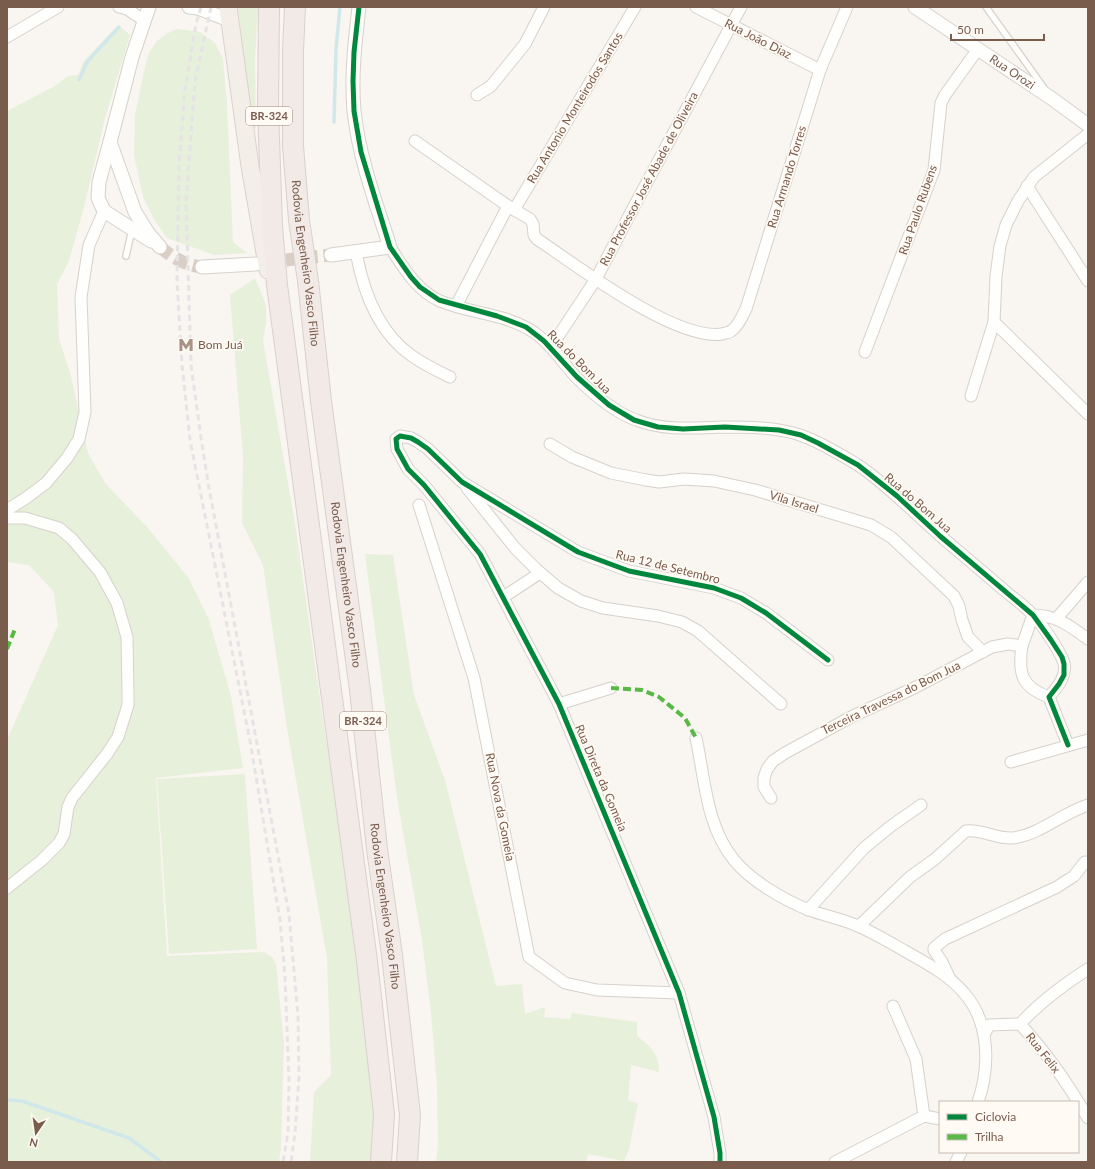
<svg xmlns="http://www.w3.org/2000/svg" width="1095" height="1169" viewBox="0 0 1095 1169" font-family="Lato,sans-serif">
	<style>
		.green { fill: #e7f0db }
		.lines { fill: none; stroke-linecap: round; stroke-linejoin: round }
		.stream { stroke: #d0e8ea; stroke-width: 3.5 }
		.tertiary-tunnel { stroke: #d9cfc7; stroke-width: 13; stroke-dasharray: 13 6; stroke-linecap: butt }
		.service-casing { stroke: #d7d1cb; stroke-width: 8 }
		.minor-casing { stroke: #d7d1cb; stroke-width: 13 }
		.tertiary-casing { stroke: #d7d1cb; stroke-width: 15 }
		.primary-casing { stroke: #dad1cc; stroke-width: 19 }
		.motorway-casing { stroke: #dad1cc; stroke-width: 22 }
		.service { stroke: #fefefd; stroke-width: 5.5 }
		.minor { stroke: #fefefd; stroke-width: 11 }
		.tertiary { stroke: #fefefd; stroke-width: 13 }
		.primary { stroke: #f3eee8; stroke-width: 17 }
		.motorway { stroke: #f2eae7; stroke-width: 20 }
		.rail { stroke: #e6e3e7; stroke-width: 3; stroke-dasharray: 6 4; stroke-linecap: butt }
		.quiet { stroke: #58b947; stroke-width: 4; stroke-dasharray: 8 4; stroke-linecap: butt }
		.cycleway-casing { stroke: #fffaf3; stroke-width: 8 }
		.cycleway { stroke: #00873e; stroke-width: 5 }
		.labels { text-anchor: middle; stroke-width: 3.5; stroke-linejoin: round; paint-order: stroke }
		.shield { fill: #fffaf3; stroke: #a28b7f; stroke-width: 1 }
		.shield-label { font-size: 11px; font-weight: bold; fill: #7a5c4d }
		.street-label { font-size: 12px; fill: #7a5c4d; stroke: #fffaf3 }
		.poi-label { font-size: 12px; fill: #7a5c4d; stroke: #fffaf3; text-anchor: start }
	</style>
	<rect width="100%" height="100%" fill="#f9f5f0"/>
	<g class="green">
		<path d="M 238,7 L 258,7 L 255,60 L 256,129 L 252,127 Z"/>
		<path d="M 118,25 L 130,35 L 105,118 L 84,207 L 69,261 L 57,284 L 59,339 L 71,376 L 88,453 L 105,483 L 147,527 L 188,577 L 209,620 L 231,696 L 243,768 L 156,778 L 167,956 L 264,952 L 272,957 L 276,964 L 284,1043 L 281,1148 L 279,1162 L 7,1162 L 7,740 L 58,625 L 54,592 L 29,565 L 7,562 L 7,111 L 55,86 L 68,76 L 78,75 L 84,61 Z"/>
		<path d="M 177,29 L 200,32 L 215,43 L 223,59 L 227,105 L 233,242 L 247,253 L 214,255 L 167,238 L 155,221 L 143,197 L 134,155 L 135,115 L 145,67 L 149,53 L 156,42 L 166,34 Z"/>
		<path d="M 255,278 L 266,305 L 266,323 L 263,341 L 295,523 L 322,714 L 348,876 L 373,1095 L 375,1134 L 372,1162 L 310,1162 L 314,1092 L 331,1075 L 327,958 L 287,728 L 263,565 L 242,523 L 243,456 L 230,295 Z"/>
		<path d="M 365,554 L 393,555 L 414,695 L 445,780 L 496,986 L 522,984 L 525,1014 L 545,1007 L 544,1017 L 570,1019 L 572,1013 L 637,1022 L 637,1036 C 651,1047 659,1053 659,1072 L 631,1065 L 628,1101 L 638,1103 L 629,1150 L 624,1161 L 588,1154 L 586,1162 L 436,1162 L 438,1144 L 437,1085 L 431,1013 L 422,940 L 397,798 Z"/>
		<path d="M 245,774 L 257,949 L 169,954 L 157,779 Z"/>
	</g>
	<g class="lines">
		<g class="stream">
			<path d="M 79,80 L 87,62 L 119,27"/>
			<path d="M 334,122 L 336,49 L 340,7"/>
			<path d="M 7,1100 L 22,1101 L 129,1138 L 161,1162"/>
		</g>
		<g class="tertiary-tunnel">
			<path d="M 160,247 C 173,258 185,265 202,267"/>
			<path d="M 267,262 L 331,255"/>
		</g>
		<g class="service-casing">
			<g id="service">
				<path d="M 986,7 L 1044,88"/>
				<path d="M 126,256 L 132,229"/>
			</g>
		</g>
		<g class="minor-casing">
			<g id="minor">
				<path d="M 119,7 L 127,9 L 145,21"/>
				<path d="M 696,7 L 820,70"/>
				<path d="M 7,37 L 58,7"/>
				<path d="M 477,95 L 491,86 L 525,44 L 544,7"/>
				<path d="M 415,141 L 508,206 L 530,219 L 533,224 L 534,235 L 537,239 C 576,265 675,341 722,334 C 725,333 729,333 731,331 C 738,327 742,316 746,309 L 820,70 L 847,7"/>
				<path d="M 1027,186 L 1088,281"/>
				<path d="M 514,210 L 635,7"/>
				<path d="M 390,247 C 403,267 417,291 440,301 C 471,314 506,313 535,333 C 551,344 562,362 576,377 C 593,394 614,412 636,420 C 664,431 693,428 722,427 C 747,427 775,427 800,435 C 820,442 840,454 858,465 C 889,486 915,514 944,539 C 964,556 984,573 1004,590 C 1013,598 1025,606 1033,615 C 1042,624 1060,651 1064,663 C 1067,677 1057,687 1049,697 L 1068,745"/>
				<path d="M 356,252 C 363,291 379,333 412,356 C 424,364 437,371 450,377"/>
				<path d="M 456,306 L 508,206"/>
				<path d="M 994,322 L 1088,414"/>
				<path d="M 551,347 L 596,279 L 630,214 L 741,7"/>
				<path d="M 865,352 L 934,170 L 941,103 L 945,95 L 978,49"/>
				<path d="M 971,396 L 994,322 L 996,276 L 1000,246 L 1006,225 L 1018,201 L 1034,177 L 1088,134"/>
				<path d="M 550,444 L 572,457 L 611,473 L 646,480 L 659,482 L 684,479 L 714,481 L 755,490 L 871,525 L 891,537 L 954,596 L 959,606 L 962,620 L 968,637 L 983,652"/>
				<path d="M 467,488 L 515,548 L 536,569 L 558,588 L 581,601 L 603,608 L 658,616 L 682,622 L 698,631 L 781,704"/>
				<path d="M 419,505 L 474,678 L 529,957 L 565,983 L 597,990 L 679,993"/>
				<path d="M 7,510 L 26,498 L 46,483 L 67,458 L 79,439 L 85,412 L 81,297 L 89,245 L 104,211"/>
				<path d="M 7,518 L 25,518 L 59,528 L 72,539 L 100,572 L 117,603 L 127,637 L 128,693 L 128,705 L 118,737 L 107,754 L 72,798 L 68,807 L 64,834 L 59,843 L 42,860 L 7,888"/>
				<path d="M 508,594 L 540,573"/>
				<path d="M 1033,615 C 1059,616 1068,625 1088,639"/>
				<path d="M 1056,619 L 1088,582"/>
				<path d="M 1022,646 C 1018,673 1021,687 1049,697"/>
				<path d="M 559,704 L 611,688"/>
				<path d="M 696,738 C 705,779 706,826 734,860 C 751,881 784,900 809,910 C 825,916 844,919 860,927 C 876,934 891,943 905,951 C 926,963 949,975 964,993 C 990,1022 990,1067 978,1102"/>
				<path d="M 1011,762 L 1088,740"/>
				<path d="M 771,798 L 764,787 L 764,778 L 767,769 L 773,761 L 785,753 L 853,716 L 916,687 L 992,647 L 1008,644 L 1022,646 L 1033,615"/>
				<path d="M 808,910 L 864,848 L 891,826 L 921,805"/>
				<path d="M 859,926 L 910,877 L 935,859 L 966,831 C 981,829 996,839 1012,838 C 1040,835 1062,813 1088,805"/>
				<path d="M 950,979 L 942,962 L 934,950 L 934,948 L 945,939 L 1057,887 L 1074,876 L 1085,862"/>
				<path d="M 1020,1024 C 1040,1002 1063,985 1088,969"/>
				<path d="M 984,1035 L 989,1025 L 1020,1024 C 1046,1052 1068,1084 1088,1118"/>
				<path d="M 924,1116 L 940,1119"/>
				<path d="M 720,1162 L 720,1153 L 714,1117 L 679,993 L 559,704 L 480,554 L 424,485 L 408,469 L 397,449 L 396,439 L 400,436 L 411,438 L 418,442 L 428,449 L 462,482 L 578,552 L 629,571 L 714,588 L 741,598 L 766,613 L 828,660"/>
				<path d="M 835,1162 L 924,1116 L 916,1059 L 893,1006"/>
				<path d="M 956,1162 L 961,1152"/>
			</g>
		</g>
		<g class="tertiary-casing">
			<g id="tertiary">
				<path d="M 149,7 L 132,57 L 110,142 L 135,212 L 148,233 L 160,247"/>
				<path d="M 189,7 L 198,8 L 229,20"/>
				<path id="s1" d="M 915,7 L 1051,98 L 1088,125"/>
				<path d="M 110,142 L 99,182 L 98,198 L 104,211 L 151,241"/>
				<path d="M 331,255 L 390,247 C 376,203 359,158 354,111 C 351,76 355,41 359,7"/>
				<path d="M 202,267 L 256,264"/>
			</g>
		</g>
		<g class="primary-casing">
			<path id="primary" d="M 228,7 L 250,166 L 268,270"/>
		</g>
		<g class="motorway-casing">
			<g id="motorway">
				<path d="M 269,7 L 268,108 L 272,226 L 277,285 L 367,961 L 384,1114 L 381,1162"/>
				<path id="s2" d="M 295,7 L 293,51 L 293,146 L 299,220 L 308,281 L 321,401 L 360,690 L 377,849 L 392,955 L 410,1115 L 407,1162"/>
			</g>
		</g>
		<use href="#service" class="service"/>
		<use href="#minor" class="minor"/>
		<use href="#tertiary" class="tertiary"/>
		<use href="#primary" class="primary"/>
		<use href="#motorway" class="motorway"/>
		<g class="rail">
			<path d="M 201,7 L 196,24 L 185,90 L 179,165 L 177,280 L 182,365 L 190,440 L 250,741 L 280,920 L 285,977 L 289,1081 L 288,1133 L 283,1162"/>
			<path d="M 211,7 L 195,81 L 186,203 L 191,365 L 201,438 L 209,488 L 289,914 L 298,1016 L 299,1077 L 295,1133 L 291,1162"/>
		</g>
		<g class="quiet">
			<path d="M 7,649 L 15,629"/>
			<path d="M 611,688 L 642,690 L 659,697 L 685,718 L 696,738"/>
		</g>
		<g class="cycleway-casing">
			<g id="cycleway">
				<path d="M 359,7 L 354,52 L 353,81 L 354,111 L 361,152 L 390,247 L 411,277 L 420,287 L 439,300 L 497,316 L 526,327 L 544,341 L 577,377 L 609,405 L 634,420 L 658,427 L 683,429 L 725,427 L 779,430 L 801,435 L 818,443 L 858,465 L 897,496 L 940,536 L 1033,615 L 1051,640 L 1062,657 L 1064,664 L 1064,675 L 1059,684 L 1049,697 L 1068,745"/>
				<path d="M 720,1162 L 720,1153 L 714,1117 L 679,993 L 559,704 L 480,554 L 424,485 L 408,469 L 397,449 L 396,439 L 400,436 L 411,438 L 418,442 L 428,449 L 462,482 L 578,552 L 629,571 L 714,588 L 741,598 L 766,613 L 828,660"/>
			</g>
		</g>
		<use href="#cycleway" class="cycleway"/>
	</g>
	<defs>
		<g id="metro-bare" transform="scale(1.2)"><path d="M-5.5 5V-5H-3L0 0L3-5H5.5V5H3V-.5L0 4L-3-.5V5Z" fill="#a69286" stroke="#fffaf3" stroke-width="2.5" paint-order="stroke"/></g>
	</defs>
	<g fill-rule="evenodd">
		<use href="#metro-bare" x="186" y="345"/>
	</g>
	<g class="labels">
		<g class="shield">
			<rect x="246" y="107" width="46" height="18" rx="3"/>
			<rect x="340" y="712" width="46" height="18" rx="3"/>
		</g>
		<g class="shield-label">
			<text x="269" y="120">BR-324</text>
			<text x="363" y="725">BR-324</text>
		</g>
		<g class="street-label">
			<text transform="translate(758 39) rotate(27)" y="4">Rua João Diaz</text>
			<text dy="4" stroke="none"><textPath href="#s1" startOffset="117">Rua Orozi</textPath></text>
			<text transform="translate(575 108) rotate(-59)" y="4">Rua Antonio Monteirodos Santos</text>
			<text transform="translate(787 177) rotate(-73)" y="4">Rua Armando Torres</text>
			<text transform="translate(649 179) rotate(-62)" y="4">Rua Professor José Abade de Oliveira</text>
			<text transform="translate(918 210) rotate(-71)" y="4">Rua Paulo Rubens</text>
			<text dy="4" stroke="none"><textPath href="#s2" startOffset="257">Rodovia Engenheiro Vasco Filho</textPath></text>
			<text transform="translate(579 362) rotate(45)" y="4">Rua do Bom Jua</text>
			<text transform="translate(794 502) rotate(17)" y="4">Vila Israel</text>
			<text transform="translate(918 503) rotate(41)" y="4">Rua do Bom Jua</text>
			<text transform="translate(668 567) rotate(14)" y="4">Rua 12 de Setembro</text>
			<text dy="4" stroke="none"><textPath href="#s2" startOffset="581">Rodovia Engenheiro Vasco Filho</textPath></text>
			<text transform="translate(891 698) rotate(-26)" y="4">Terceira Travessa do Bom Jua</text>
			<text transform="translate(601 778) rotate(67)" y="4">Rua Direta da Gomeia</text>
			<text transform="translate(500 807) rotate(79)" y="4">Rua Nova da Gomeia</text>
			<text dy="4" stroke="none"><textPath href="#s2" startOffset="905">Rodovia Engenheiro Vasco Filho</textPath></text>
			<text transform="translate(1043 1053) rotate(52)" y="4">Rua Felix</text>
		</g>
		<g class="poi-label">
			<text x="198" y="349">Bom Juá</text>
		</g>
	</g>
	<rect width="1095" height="1169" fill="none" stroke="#7a5c4d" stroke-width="16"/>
	<rect x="939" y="1101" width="140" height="52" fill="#fffaf3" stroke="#cabbb1"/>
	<rect x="947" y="1114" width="20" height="6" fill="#00873e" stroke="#cabbb1"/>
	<text x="975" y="1121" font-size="12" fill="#7a5c4d">Ciclovia</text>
	<rect x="947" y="1134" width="20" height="6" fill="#58b947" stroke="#cabbb1"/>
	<text x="975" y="1141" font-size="12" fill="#7a5c4d">Trilha</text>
	<g transform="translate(36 1133) rotate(193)" stroke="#fffaf3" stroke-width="3" paint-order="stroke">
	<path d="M0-3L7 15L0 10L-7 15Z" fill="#7a5c4d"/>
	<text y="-6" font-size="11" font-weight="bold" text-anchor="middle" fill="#7a5c4d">N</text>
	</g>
	<path d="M951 34v6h93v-6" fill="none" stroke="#7a5c4d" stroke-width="2"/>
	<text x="957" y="34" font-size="12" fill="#7a5c4d" stroke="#fffaf3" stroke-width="3" paint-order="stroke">50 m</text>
</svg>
